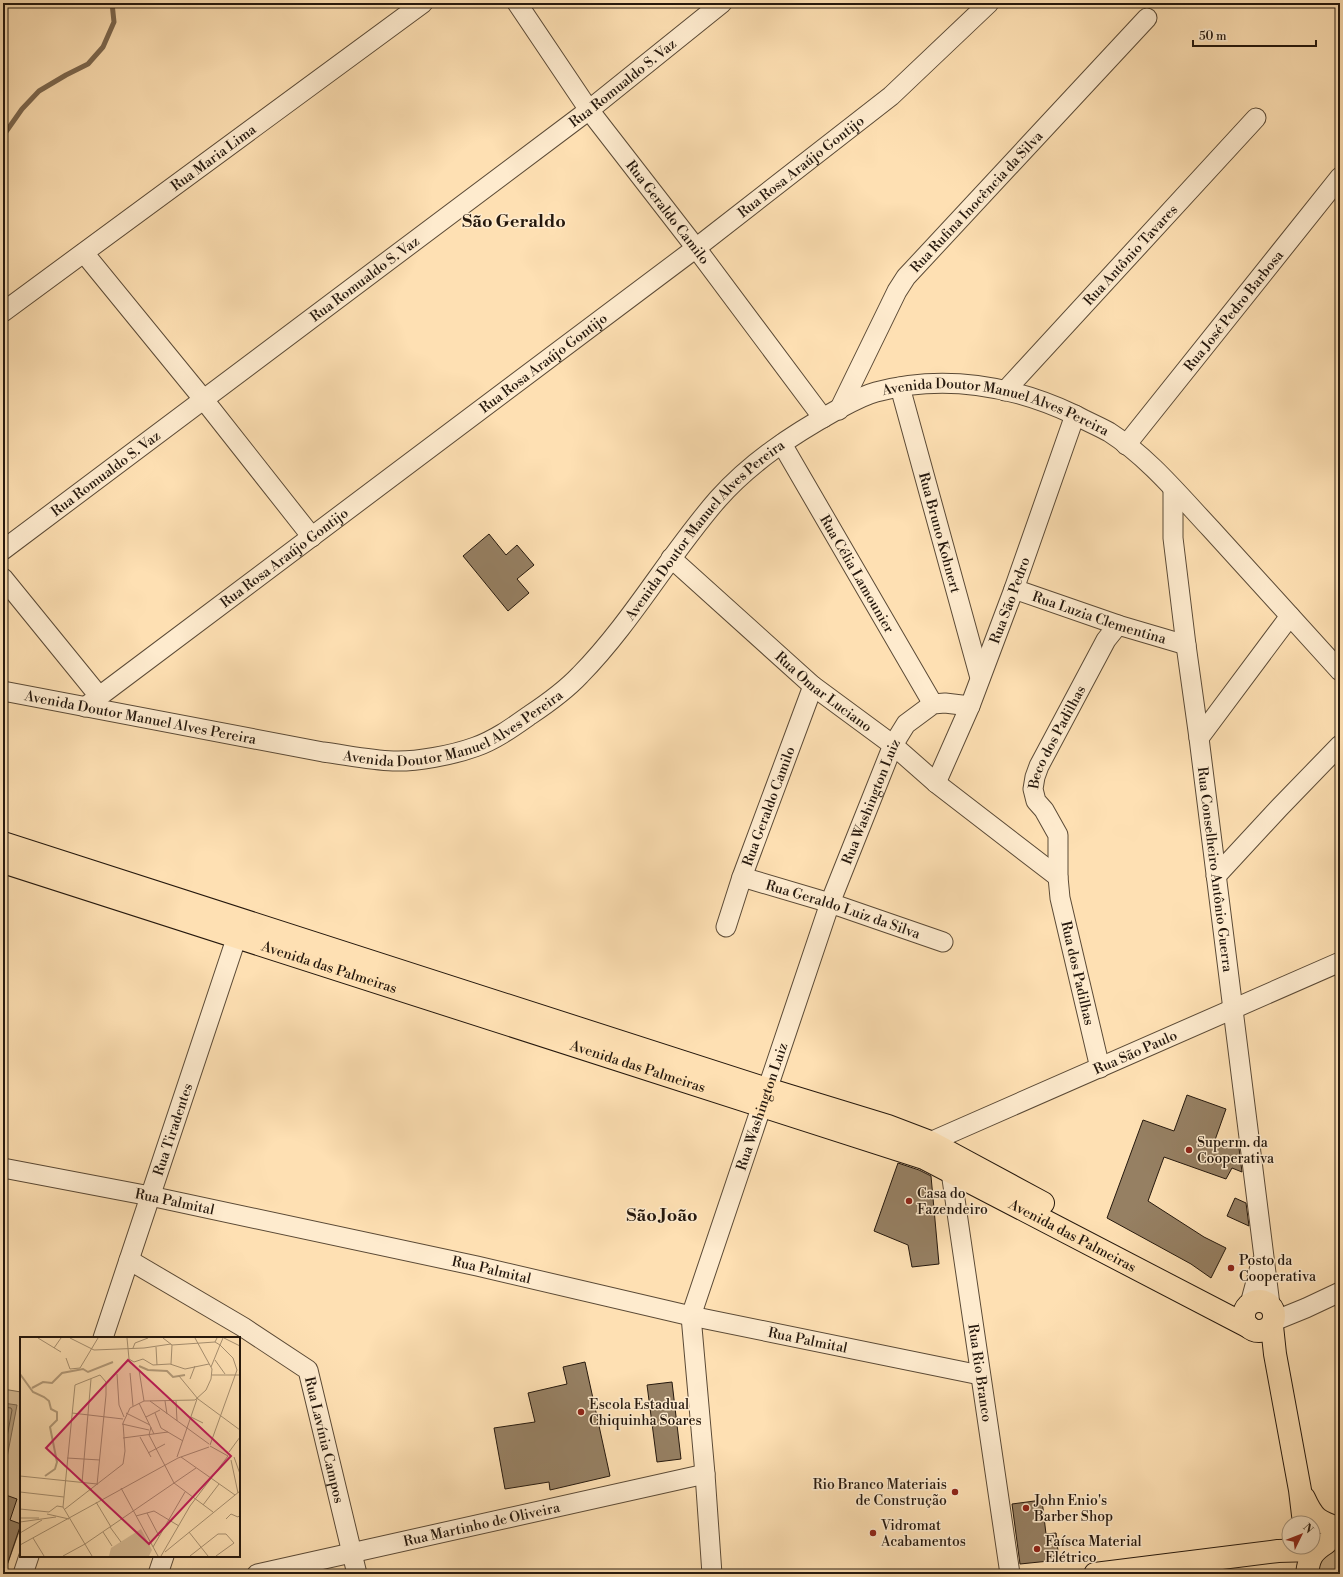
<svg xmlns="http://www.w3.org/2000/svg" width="1343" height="1577" viewBox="0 0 1343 1577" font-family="'Libre Bodoni',serif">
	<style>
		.green { fill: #d9be97; stroke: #7f6b52 }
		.water { fill: #b49c7b; stroke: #7b674f }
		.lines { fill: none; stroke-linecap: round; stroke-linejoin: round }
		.shore { stroke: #6c5a44; stroke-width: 1 }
		.stream { stroke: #7b674f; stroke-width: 5 }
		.building { fill: #968063; stroke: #25180d }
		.minor-casing { stroke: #5b4a36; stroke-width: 21 }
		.major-casing { stroke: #25180d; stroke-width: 24 }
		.minor { stroke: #feebce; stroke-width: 19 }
		.major { stroke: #fee0b3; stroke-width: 22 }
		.poi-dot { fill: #8f2418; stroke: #feebce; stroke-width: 1.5 }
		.labels { text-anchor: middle; stroke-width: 3; stroke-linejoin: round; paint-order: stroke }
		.street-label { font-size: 14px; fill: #25180d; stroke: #feebce }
		.poi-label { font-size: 14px; fill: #25180d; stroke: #feebce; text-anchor: start }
		.district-label { font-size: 18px; font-weight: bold; fill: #25180d; stroke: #feebce }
		.inset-river { fill: none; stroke: #b49c7b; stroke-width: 2 }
		.inset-road { fill: none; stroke: #a79071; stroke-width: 1 }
		.view { fill: #c2185b; fill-opacity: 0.15; stroke: #c2185b; stroke-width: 2 }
		.inset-edge { fill: none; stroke: #25180d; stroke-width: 2 }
	</style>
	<rect width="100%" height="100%" fill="#fee0b3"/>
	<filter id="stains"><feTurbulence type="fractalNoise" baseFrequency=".005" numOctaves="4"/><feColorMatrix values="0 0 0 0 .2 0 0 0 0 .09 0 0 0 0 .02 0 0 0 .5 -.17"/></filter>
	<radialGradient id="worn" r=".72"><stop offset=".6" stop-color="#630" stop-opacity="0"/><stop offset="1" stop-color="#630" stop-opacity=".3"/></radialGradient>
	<g class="green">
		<path d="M 3,1389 L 21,1392 L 21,1526 L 4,1574 Z"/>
		<path d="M 1340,1545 L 1340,1574 L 1316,1574 L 1318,1566 L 1329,1548 Z"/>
	</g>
	<path class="water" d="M 3,1403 L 17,1405 L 5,1468 L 3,1468 Z"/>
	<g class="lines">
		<path class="shore" d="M 3,1407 L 11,1408 L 12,1410 L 3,1459"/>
		<path class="stream" d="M 3,136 L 22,109 L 39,91 L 66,75 L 88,64 L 103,47 L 114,22 L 112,3"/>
	</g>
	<g class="building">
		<path d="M 489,534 L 506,555 L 517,545 L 534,565 L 517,579 L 529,593 L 508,611 L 463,556 Z"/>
		<path d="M 1187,1095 L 1226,1109 L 1215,1140 L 1239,1148 L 1242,1172 L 1232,1168 L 1226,1179 L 1164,1157 L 1148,1201 L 1204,1237 L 1226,1248 L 1211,1278 L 1191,1264 L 1107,1218 L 1143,1120 L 1174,1131 Z"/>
		<path d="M 898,1163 L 919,1170 L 931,1176 L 939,1264 L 912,1267 L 908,1245 L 874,1231 Z"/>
		<path d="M 1235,1198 L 1246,1203 L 1249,1226 L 1227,1216 Z"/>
		<path d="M 585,1362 L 610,1476 L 550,1490 L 549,1482 L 505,1489 L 494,1428 L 535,1422 L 528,1393 L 567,1384 L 563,1367 Z"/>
		<path d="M 672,1382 L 681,1459 L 657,1462 L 647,1385 Z"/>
		<path d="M 3,1494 L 17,1499 L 10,1520 L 21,1524 L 5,1571 L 3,1571 Z"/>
		<path d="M 1042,1500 L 1046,1534 L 1056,1533 L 1059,1560 L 1020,1564 L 1012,1504 Z"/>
	</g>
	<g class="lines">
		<g class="minor-casing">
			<g id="minor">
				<path id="s1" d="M 517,3 L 589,110 L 696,248 L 823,418"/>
				<path d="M 84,253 L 204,400 L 312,537"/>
				<path id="s2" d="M 3,312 L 423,3"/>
				<path id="s3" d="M 900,387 L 980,678"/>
				<path id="s4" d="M 1005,391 L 1256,118"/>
				<path id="s5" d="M 839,410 L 897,291 L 906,277 L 1147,18"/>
				<path id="s6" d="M 782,444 L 933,704"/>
				<path id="s7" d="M 1126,445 L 1340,177"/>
				<path id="s8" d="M 1173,489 L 1173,538 L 1186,645 L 1199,738 L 1270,1305"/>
				<path id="s9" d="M 3,550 L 589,110 L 722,3"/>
				<path id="s10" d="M 671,558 L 813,686 L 893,745 L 936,783 L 1058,877"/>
				<path d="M 3,578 L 99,696"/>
				<path id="s11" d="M 1014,589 L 1118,625 L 1186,645"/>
				<path id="s12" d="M 3,691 L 323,752 C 346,755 370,760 393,761 C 416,762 453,755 475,747 C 495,740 513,727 530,715 C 548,703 565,691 580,675 C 632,622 669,555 718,499 C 751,462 792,435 835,411 C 848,404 861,396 876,392 C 943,374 1012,385 1075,415 C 1086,421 1098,426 1109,432 C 1148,457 1180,496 1211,529 C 1254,577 1297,624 1340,671"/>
				<path id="s13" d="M 85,707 L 696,248 L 891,96 L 989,3"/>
				<path d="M 1199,738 L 1290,616"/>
				<path id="s14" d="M 936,783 L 970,706 L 1014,589 L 1075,415"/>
				<path d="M 1216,876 L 1279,808 L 1340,745"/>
				<path id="s15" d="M 742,877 L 830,903 L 943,942"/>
				<path id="s16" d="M 726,927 L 742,877 L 813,686"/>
				<path id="s17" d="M 1100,1068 L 1060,898 L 1058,877 L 1058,835 L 1044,810 L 1036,801 L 1033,789 L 1035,777 L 1039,766 L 1106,640 L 1118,625"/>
				<path id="s18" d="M 930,1142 L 1340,962"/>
				<path id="s19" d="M 3,1168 L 150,1196 L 477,1266 L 691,1316 L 980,1375"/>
				<path id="s20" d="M 951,1172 L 1010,1574"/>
				<path id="s21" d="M 129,1260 L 243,1327 L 308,1370 L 357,1574"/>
				<path d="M 1250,1304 L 1261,1263"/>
				<path d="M 1274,1321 L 1306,1308 L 1340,1292"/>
				<path id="s22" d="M 103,1338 L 241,924"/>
				<path d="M 23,1574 L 29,1556"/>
				<path d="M 158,1574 L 164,1556"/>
				<path id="s23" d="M 257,1574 L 705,1474"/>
				<path id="s24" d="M 712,1574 L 705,1474 L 691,1316 L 830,903 L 893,745 L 906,724 L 933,704 L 945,703 L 970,706"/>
			</g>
		</g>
		<g class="major-casing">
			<g id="major">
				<path d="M 3,843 L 767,1089 L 888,1126 L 930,1142 L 1043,1203"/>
				<path id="s25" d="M 3,862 L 924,1158 L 1249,1327"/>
				<circle cx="1259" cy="1316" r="15"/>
				<path d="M 1272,1326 L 1275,1354 L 1300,1490 L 1303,1515 L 1306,1523"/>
				<path d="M 1304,1498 C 1314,1520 1318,1521 1340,1529"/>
				<path d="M 1095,1574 L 1278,1551 L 1315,1550"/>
				<path d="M 1307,1574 C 1309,1557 1312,1552 1326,1543"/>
			</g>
		</g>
		<use href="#minor" class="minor"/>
		<use href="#major" class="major"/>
	</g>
	<g class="poi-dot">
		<circle cx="1189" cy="1150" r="4"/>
		<circle cx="909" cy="1201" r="4"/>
		<circle cx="1231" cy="1268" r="4"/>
		<circle cx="581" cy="1412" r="4"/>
		<circle cx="955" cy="1492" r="4"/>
		<circle cx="1026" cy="1508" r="4"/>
		<circle cx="873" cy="1533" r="4"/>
		<circle cx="1037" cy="1549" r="4"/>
	</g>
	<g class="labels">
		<g class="street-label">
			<text dy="5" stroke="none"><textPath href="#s9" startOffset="776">Rua Romualdo S. Vaz</textPath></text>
			<text dy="5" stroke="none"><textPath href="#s2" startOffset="261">Rua Maria Lima</textPath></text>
			<text dy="5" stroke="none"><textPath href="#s13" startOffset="897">Rua Rosa Araújo Gontijo</textPath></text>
			<text dy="5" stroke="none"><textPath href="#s5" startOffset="252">Rua Rufina Inocência da Silva</textPath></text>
			<text dy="5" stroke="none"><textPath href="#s1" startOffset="258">Rua Geraldo Camilo</textPath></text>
			<text dy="5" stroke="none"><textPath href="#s4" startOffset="185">Rua Antônio Tavares</textPath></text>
			<text dy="5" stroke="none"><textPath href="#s9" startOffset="452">Rua Romualdo S. Vaz</textPath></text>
			<text dy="5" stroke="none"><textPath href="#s7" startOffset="172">Rua José Pedro Barbosa</textPath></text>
			<text dy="5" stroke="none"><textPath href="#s13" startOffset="573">Rua Rosa Araújo Gontijo</textPath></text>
			<text dy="5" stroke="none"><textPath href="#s12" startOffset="1148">Avenida Doutor Manuel Alves Pereira</textPath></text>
			<text dy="5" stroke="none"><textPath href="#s9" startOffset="128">Rua Romualdo S. Vaz</textPath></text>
			<text dy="5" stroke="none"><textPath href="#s12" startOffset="800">Avenida Doutor Manuel Alves Pereira</textPath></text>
			<text dy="5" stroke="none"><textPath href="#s3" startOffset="151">Rua Bruno Kohnert</textPath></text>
			<text dy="5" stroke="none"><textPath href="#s13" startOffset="249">Rua Rosa Araújo Gontijo</textPath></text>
			<text dy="5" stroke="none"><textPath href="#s6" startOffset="150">Rua Célia Lamounier</textPath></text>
			<text dy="5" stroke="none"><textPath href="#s14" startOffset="197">Rua São Pedro</textPath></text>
			<text dy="5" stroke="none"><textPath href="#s11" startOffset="90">Rua Luzia Clementina</textPath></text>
			<text dy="5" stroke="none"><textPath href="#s10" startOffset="203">Rua Omar Luciano</textPath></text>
			<text dy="5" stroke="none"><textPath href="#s12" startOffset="140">Avenida Doutor Manuel Alves Pereira</textPath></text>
			<text dy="5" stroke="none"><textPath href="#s12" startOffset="464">Avenida Doutor Manuel Alves Pereira</textPath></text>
			<text dy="5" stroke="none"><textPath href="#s17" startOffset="348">Beco dos Padilhas</textPath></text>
			<text dy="5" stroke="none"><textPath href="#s24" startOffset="804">Rua Washington Luiz</textPath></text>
			<text dy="5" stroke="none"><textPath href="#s16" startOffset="128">Rua Geraldo Camilo</textPath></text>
			<text dy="5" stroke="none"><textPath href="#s8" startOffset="383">Rua Conselheiro Antônio Guerra</textPath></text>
			<text dy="5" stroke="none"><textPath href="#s15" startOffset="106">Rua Geraldo Luiz da Silva</textPath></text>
			<text dy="5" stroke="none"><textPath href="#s25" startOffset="343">Avenida das Palmeiras</textPath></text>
			<text transform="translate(1078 973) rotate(77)" y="5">Rua dos Padilhas</text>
			<text dy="5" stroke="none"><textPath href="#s18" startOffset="224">Rua São Paulo</textPath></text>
			<text dy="5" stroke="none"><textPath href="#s25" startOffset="667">Avenida das Palmeiras</textPath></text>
			<text dy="5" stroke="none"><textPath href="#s24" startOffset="480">Rua Washington Luiz</textPath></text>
			<text dy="5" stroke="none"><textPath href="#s22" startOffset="220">Rua Tiradentes</textPath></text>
			<text dy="5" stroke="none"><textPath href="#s19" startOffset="175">Rua Palmital</textPath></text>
			<text dy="5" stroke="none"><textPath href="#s25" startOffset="1135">Avenida das Palmeiras</textPath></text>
			<text dy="5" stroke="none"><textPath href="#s19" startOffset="499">Rua Palmital</textPath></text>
			<text dy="5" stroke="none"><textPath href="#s19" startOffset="823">Rua Palmital</textPath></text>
			<text dy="5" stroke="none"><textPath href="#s20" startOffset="203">Rua Rio Branco</textPath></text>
			<text dy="5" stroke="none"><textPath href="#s21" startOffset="282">Rua Lavínia Campos</textPath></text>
			<text dy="5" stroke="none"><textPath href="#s23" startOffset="230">Rua Martinho de Oliveira</textPath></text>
		</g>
		<g class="poi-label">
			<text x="1197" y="1147">Superm. da<tspan x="1197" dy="16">Cooperativa</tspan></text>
			<text x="917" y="1198">Casa do<tspan x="917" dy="16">Fazendeiro</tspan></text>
			<text x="1239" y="1265">Posto da<tspan x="1239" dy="16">Cooperativa</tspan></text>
			<text x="589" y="1409">Escola Estadual<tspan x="589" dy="16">Chiquinha Soares</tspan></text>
			<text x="947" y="1489" text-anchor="end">Rio Branco Materiais<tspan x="947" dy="16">de Construção</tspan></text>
			<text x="1034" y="1505">John Enio's<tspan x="1034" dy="16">Barber Shop</tspan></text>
			<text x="881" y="1530">Vidromat<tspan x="881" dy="16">Acabamentos</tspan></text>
			<text x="1045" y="1546">Faísca Material<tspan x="1045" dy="16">Elétrico</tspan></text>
		</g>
		<g class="district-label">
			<text x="514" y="227">São Geraldo</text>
			<text x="662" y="1221">São João</text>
		</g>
	</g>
	<g transform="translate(20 1337)">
		<rect width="220" height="220" fill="#fee0b3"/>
		<path d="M 121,192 L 132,213 L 129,219 L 89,219 L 91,211 Z" fill="#d9be97"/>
		<path class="inset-river" d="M 119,29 L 128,33 L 147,34 L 153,40 L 165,38M 0,37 L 13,55 L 24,60 L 29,64 L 31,72 L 37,75 L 37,83 L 30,90 L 37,125 L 35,132 L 25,139M 12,51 L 23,45 L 32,46 L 42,36 L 63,32 L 68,35 L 93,25"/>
		<path class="inset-road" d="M 18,1 L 41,15M 50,1 L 74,13 L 124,11 L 151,7M 107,1 L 109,22 L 114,25 L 123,22 L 133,28 L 150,27 L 165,32 L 189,27M 143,1 L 152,8 L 195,5M 197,1 L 195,5 L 200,8 L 203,1M 204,1 L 220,9M 136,10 L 137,28M 34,11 L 41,1M 113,11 L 115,6 L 128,1M 46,21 L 50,32 L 60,31 L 78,1M 195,23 L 205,37M 151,27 L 152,8M 119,33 L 124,64M 110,36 L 113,69M 97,37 L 99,68 L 104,80M 192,38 L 220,38M 159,39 L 178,62 L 220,93M 170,42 L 175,29M 130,64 L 189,107M 145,64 L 147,77M 156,64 L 157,84M 119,66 L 134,97M 52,76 L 103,82M 106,76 L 130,88M 135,76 L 141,91 L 163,104M 126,80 L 140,73M 171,80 L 183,86M 102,87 L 129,93M 131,90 L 129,98 L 154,146 L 193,175M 120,100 L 131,120M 103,101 L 148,95M 190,108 L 217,33 L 213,21 L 200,8 L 191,30M 190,109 L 208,119M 209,115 L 220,100M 128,116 L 145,107M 157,120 L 177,62M 161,120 L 215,158M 214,120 L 220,137M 47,121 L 80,123M 211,123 L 218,156M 0,139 L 77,147M 62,146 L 71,42M 101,151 L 138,219M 0,155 L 44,160M 76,165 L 91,190M 183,168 L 199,147M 43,170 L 55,48 L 80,38 L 86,45 L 86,58 L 77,148M 0,172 L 29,175 L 37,169 L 43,170 L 72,219M 45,172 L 103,127 L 105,114 L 103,86 L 110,71 L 124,64 L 175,63 L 186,53 L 191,42 L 192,32 L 175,1M 127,176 L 139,199M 27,177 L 49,182M 116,179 L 134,174 L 159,189M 0,181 L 19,181M 206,182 L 211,177 L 218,180 L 220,178M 0,185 L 36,180M 90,190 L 101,205M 83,195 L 92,209M 169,195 L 188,219M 0,196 L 22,183M 13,201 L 24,219M 0,208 L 158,121 L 189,110M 133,210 L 165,155M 145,215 L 220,154M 43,219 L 65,207 L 176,131M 141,219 L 170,169 L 208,119M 170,219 L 198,197 L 206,197 L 214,206 L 196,219"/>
		<path class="view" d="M 108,23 L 211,119 L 129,207 L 26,111 Z"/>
		<rect width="220" height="220" class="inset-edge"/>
	</g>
	<rect width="1343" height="1577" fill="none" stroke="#fee0b3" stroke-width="16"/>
	<rect x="4" y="4" width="1335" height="1569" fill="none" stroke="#25180d" stroke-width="2"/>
	<rect x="8" y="8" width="1327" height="1561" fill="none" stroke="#25180d"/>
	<g transform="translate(1301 1535) rotate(47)"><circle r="19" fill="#feebce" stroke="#a79781"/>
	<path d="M0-3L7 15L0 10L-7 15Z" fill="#8f2418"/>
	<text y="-6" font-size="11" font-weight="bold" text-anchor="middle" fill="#25180d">N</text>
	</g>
	<path d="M1193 40v6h123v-6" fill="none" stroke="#25180d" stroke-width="2"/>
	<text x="1199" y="40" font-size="12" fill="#25180d" stroke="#feebce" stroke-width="3" paint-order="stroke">50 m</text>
	<rect width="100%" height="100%" filter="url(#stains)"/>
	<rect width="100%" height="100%" fill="url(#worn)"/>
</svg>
